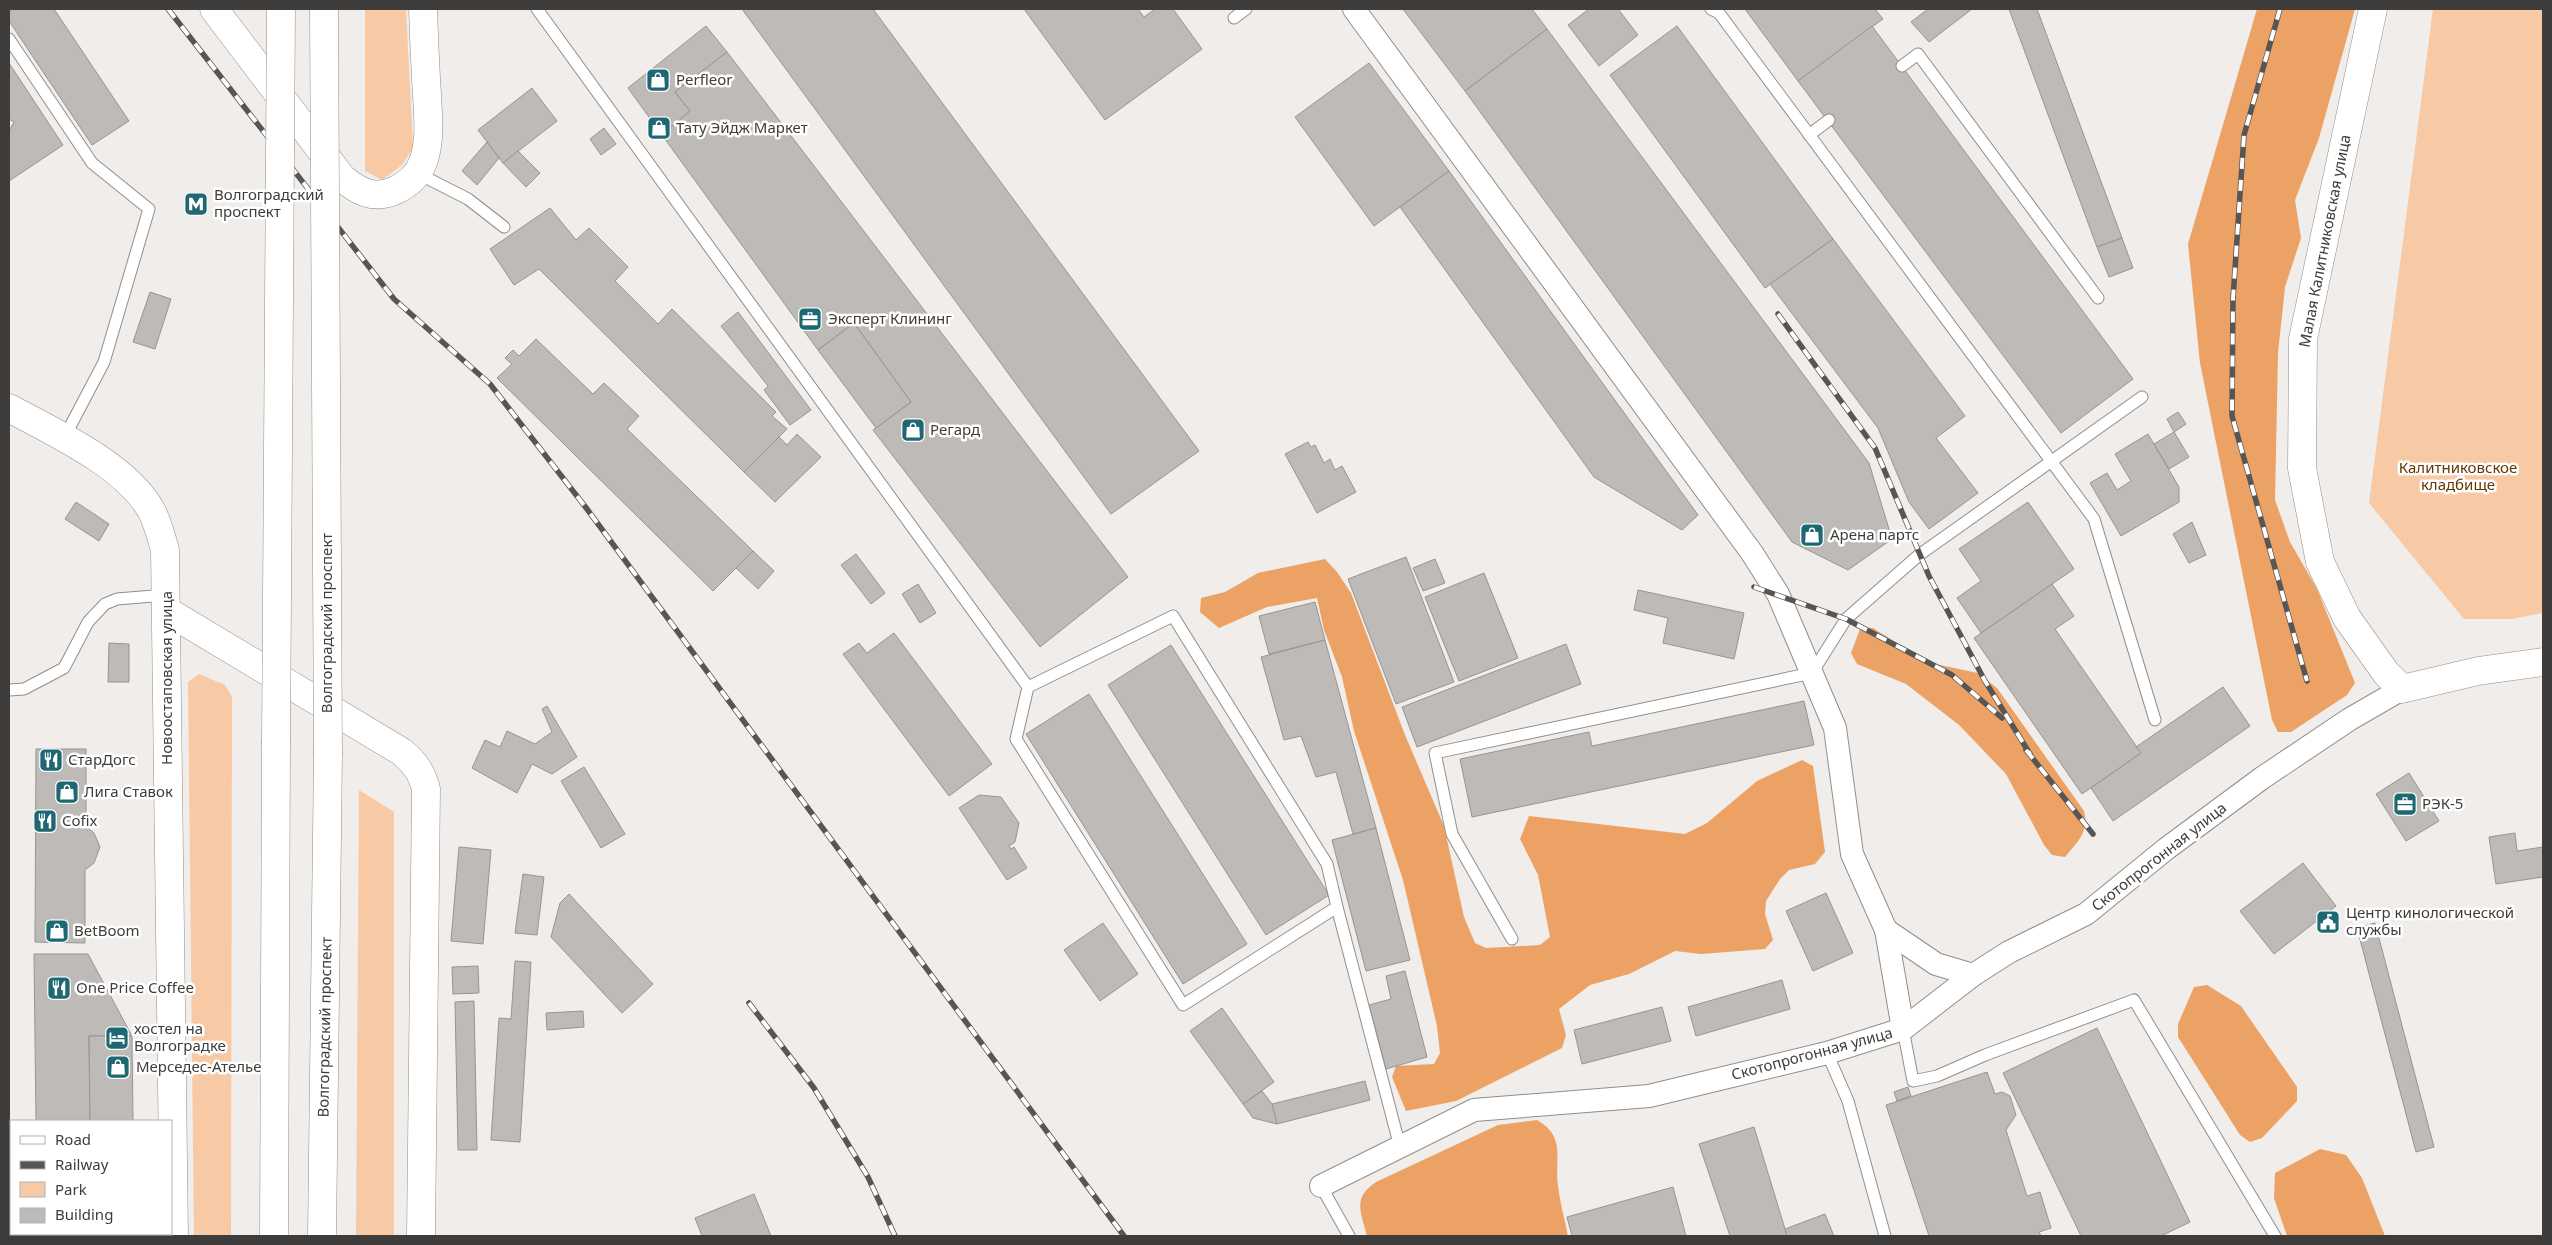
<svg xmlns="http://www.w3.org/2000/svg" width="2552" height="1245" viewBox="0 0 2552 1245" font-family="'Noto Sans',sans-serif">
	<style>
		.green { fill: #f7c9a5 }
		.forest { fill: #eca265 }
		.building { fill: #bebab7; stroke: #989491 }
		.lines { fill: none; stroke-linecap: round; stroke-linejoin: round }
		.service-casing { stroke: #918e8b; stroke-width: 13 }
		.minor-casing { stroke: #918e8b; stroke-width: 24 }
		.tertiary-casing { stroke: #918e8b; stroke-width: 29 }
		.secondary-casing { stroke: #918e8b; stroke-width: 29 }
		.primary-casing { stroke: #918e8b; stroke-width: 29 }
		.service { stroke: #fff; stroke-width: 11 }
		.minor { stroke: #fff; stroke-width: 22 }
		.tertiary { stroke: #fff; stroke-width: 28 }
		.secondary { stroke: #fff; stroke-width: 28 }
		.primary { stroke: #fff; stroke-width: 28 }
		.rail-casing { stroke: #585654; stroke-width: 5.5 }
		.rail { stroke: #fff; stroke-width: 4; stroke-dasharray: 11; stroke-linecap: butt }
		.primary-bridge-casing { stroke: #918e8b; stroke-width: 29; stroke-linecap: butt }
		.primary-bridge { stroke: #fff; stroke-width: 28 }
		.labels { text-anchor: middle; stroke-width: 5; stroke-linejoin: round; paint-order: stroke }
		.poi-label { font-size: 15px; fill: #3e3d3b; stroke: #fff; text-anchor: start }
		.street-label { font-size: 15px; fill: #3e3d3b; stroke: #fff }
		.park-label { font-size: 15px; fill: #643502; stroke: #fff }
	</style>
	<rect width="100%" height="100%" fill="#f0edea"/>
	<g class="green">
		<path d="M 365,9 L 406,9 L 413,148 L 402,165 L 382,180 L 365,171 Z"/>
		<path d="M 2433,9 L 2543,9 L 2543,613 L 2512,619 L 2464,619 L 2369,503 Z"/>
		<path d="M 199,674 L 225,685 L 232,697 L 231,1236 L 194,1236 L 188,682 Z"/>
		<path d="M 359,790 L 394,812 L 394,1236 L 356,1236 Z"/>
	</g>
	<g class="forest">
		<path d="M 2257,9 L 2355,9 L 2319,138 L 2295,200 L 2301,238 L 2285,287 L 2278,353 L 2275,500 L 2290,542 L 2317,589 L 2355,683 L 2347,695 L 2291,732 L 2278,732 L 2272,720 L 2200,363 L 2188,244 Z"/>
		<path d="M 1325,559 L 1337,572 L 1351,593 L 1405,735 L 1444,826 L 1464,917 L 1475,943 L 1486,948 L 1540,945 L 1550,937 L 1538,875 L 1520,839 L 1529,816 L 1685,834 L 1707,823 L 1757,781 L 1802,760 L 1813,766 L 1825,852 L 1815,864 L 1789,870 L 1780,879 L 1766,901 L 1765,914 L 1773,940 L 1765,949 L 1701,954 L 1675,951 L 1629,974 L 1590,985 L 1559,1009 L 1566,1035 L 1562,1048 L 1456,1101 L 1406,1111 L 1392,1077 L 1396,1066 L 1434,1064 L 1440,1053 L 1437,1026 L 1403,880 L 1354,731 L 1342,677 L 1324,630 L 1317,598 L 1267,607 L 1219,628 L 1200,612 L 1201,598 L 1225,592 L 1258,573 Z"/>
		<path d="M 1873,628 L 1926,662 L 1978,673 L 1997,688 L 2084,811 C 2089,833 2078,841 2065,857 L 2052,855 L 2044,845 L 2006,774 L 1959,725 L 1906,684 L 1857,664 L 1851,653 L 1860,629 Z"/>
		<path d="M 2207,985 L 2241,1006 L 2297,1087 L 2297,1101 L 2262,1138 L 2250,1142 L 2240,1135 L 2178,1037 L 2178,1024 L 2194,987 Z"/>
		<path d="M 1537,1120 C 1567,1137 1554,1160 1558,1186 C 1560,1203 1565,1220 1568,1236 L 1367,1236 C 1361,1212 1352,1198 1376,1182 L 1498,1125 Z"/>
		<path d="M 2320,1149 L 2346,1155 L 2362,1178 L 2385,1236 L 2287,1236 L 2274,1198 L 2275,1173 Z"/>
	</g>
	<g class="building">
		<path d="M 9,9 L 54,9 L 129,121 L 92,145 L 9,21 Z"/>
		<path d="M 742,9 L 873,9 L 1199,451 L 1111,514 Z"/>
		<path d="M 1024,9 L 1138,9 L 1144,17 L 1155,9 L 1173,9 L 1202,49 L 1105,120 Z"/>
		<path d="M 1403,9 L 1532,9 L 1547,29 L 1465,91 Z"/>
		<path d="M 1589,9 L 1618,9 L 1638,35 L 1599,66 L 1568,25 Z"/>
		<path d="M 1745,9 L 1875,9 L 1883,19 L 1798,81 Z"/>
		<path d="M 1928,9 L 1972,9 L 1929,42 L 1911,22 Z"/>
		<path d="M 2009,9 L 2037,9 L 2122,238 L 2097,247 Z"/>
		<path d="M 706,26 L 727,52 L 675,92 L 690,111 L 662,135 L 628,88 Z"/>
		<path d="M 1677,26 L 1833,239 L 1765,288 L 1610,75 Z"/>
		<path d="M 1872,26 L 2133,379 L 2061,433 L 1798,81 Z"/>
		<path d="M 1547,29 L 1869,463 L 1892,539 L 1848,570 L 1792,542 L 1465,91 Z"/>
		<path d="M 727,52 L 1128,577 L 1040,647 L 873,430 L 911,402 L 854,323 L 818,350 L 662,135 L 690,111 L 675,92 Z"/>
		<path d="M 9,63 L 63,145 L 9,181 L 9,131 L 14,122 L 9,119 Z"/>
		<path d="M 1369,63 L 1449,171 L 1374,226 L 1295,117 Z"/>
		<path d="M 532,88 L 557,121 L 503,163 L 478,130 Z"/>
		<path d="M 604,128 L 616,144 L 601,155 L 590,139 Z"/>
		<path d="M 487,142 L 499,158 L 477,185 L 462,171 Z"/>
		<path d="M 518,151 L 540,173 L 526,187 L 503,163 Z"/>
		<path d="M 1449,171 L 1698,515 L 1682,530 L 1594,477 L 1400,207 Z"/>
		<path d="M 550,208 L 576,240 L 589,228 L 628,267 L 615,281 L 658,324 L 672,309 L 776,412 L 772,416 L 787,429 L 744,472 L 539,269 L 514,285 L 490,249 Z"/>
		<path d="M 2122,238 L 2133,268 L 2109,277 L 2097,247 Z"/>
		<path d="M 1833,239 L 1965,416 L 1936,438 L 1978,493 L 1929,529 L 1909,502 L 1878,428 L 1770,284 Z"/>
		<path d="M 150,292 L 171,299 L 155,349 L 133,342 Z"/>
		<path d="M 738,312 L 811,410 L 790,425 L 764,390 L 768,386 L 721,326 Z"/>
		<path d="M 854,323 L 911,402 L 876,428 L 818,350 Z"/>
		<path d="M 536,339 L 593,394 L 604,383 L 639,416 L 627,429 L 753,551 L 713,591 L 497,378 L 512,364 L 505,358 L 513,350 L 519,356 Z"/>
		<path d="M 2178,412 L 2186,424 L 2174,432 L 2167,419 Z"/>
		<path d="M 2174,432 L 2189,457 L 2169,469 L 2154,444 Z"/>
		<path d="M 797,434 L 821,457 L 775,502 L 744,472 L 779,437 L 787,445 Z"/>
		<path d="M 2148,434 L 2179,487 L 2179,502 L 2121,536 L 2090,483 L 2107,473 L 2117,490 L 2131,481 L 2115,454 Z"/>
		<path d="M 1308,442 L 1311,447 L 1315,445 L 1324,463 L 1330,459 L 1335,470 L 1342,466 L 1356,492 L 1317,513 L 1285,454 Z"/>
		<path d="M 76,502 L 109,524 L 99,541 L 65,519 Z"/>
		<path d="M 2028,502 L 2074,569 L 1981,633 L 1957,598 L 1981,581 L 1959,549 Z"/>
		<path d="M 2192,522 L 2206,555 L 2189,563 L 2173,534 Z"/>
		<path d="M 753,551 L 774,571 L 758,589 L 736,568 Z"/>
		<path d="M 856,554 L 885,593 L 871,604 L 841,565 Z"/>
		<path d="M 1406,557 L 1454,682 L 1396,704 L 1348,579 Z"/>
		<path d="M 1435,559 L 1445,583 L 1423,591 L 1413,568 Z"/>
		<path d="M 1484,573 L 1518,658 L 1459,681 L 1425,597 Z"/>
		<path d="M 918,584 L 936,613 L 920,623 L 902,594 Z"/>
		<path d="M 2052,584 L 2074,616 L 2055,629 L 2141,753 L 2082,794 L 1974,638 Z"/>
		<path d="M 1638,590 L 1744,613 L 1734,659 L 1663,643 L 1668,618 L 1634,610 Z"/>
		<path d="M 1315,602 L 1325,640 L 1269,654 L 1259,616 Z"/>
		<path d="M 894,633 L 992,764 L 949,796 L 843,654 L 859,643 L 867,653 Z"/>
		<path d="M 1325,640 L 1376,828 L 1353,834 L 1336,772 L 1316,777 L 1301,736 L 1284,740 L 1261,657 Z"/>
		<path d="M 109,643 L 129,644 L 129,682 L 108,682 Z"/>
		<path d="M 1566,644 L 1581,684 L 1417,747 L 1402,707 Z"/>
		<path d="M 1171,645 L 1329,895 L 1266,935 L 1108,685 Z"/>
		<path d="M 2223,687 L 2250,726 L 2113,821 L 2091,788 L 2141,753 L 2136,747 Z"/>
		<path d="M 1089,694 L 1247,944 L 1183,984 L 1026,734 Z"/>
		<path d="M 1804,701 L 1814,745 L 1472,817 L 1460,759 L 1589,732 L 1592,746 Z"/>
		<path d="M 547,706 L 577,757 L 552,774 L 532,764 L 517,793 L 472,768 L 485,740 L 500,747 L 507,731 L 535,744 L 552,732 L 542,709 Z"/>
		<path d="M 36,749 L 86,749 L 86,826 L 94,833 L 100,847 L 94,863 L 85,870 L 85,943 L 35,942 Z"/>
		<path d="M 584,767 L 625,834 L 601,848 L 561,781 Z"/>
		<path d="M 2409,773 L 2439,821 L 2406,841 L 2376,794 Z"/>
		<path d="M 979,795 L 1001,797 L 1019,823 L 1015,842 L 1009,846 L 1011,849 L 1014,847 L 1027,868 L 1007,880 L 959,808 Z"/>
		<path d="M 1376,828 L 1410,960 L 1366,971 L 1332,840 Z"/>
		<path d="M 2515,833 L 2517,851 L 2543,847 L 2543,877 L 2496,884 L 2489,837 Z"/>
		<path d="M 459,847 L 491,850 L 483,944 L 451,941 Z"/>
		<path d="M 2303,863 L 2336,906 L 2274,954 L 2240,911 Z"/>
		<path d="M 523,874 L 544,877 L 537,935 L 515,933 Z"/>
		<path d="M 1826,893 L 1853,953 L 1813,971 L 1786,911 Z"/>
		<path d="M 569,894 L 653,984 L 622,1013 L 551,937 L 560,903 Z"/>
		<path d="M 1103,923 L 1138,974 L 1100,1001 L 1064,950 Z"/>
		<path d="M 2375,923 L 2434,1147 L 2416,1152 L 2357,928 Z"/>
		<path d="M 34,954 L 88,954 L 132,1036 L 89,1036 L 90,1121 L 36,1121 Z"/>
		<path d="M 515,961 L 531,962 L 520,1142 L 491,1140 L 499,1018 L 511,1019 Z"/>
		<path d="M 478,966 L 479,993 L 453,994 L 452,967 Z"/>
		<path d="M 1405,971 L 1427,1057 L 1386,1069 L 1369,1005 L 1391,999 L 1386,976 Z"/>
		<path d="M 1782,980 L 1790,1009 L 1696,1036 L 1688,1007 Z"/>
		<path d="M 474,1001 L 477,1150 L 458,1150 L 455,1002 Z"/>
		<path d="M 1662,1007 L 1671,1041 L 1582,1064 L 1574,1030 Z"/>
		<path d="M 1222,1008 L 1274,1082 L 1243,1104 L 1190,1031 Z"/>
		<path d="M 583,1011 L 584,1027 L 547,1030 L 546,1013 Z"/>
		<path d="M 2097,1028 L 2190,1222 L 2161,1236 L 2081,1236 L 2003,1073 Z"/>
		<path d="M 89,1036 L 132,1036 L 133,1121 L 90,1121 Z"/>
		<path d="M 1987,1072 L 1995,1094 L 2002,1092 L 2010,1096 L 2016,1115 L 2006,1130 L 2027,1196 L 2040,1192 L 2051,1228 L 2039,1232 L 2041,1236 L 1929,1236 L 1886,1105 Z"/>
		<path d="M 1365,1081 L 1370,1100 L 1277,1124 L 1272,1104 Z"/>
		<path d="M 1908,1087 L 1911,1096 L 1897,1101 L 1894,1092 Z"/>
		<path d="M 1262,1091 L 1272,1104 L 1277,1124 L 1253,1118 L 1243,1104 Z"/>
		<path d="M 1754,1127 L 1785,1229 L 1787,1236 L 1730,1236 L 1699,1144 Z"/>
		<path d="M 1673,1187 L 1686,1236 L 1572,1236 L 1567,1217 Z"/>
		<path d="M 754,1194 L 771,1236 L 702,1236 L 695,1218 Z"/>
		<path d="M 1825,1214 L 1834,1236 L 1787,1236 L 1785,1229 Z"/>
		<path d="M 37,1234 L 86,1234 L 85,1236 L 37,1236 Z"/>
	</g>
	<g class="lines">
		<g class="service-casing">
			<g id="service">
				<path d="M 537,9 L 1028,687 L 1016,739 L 1183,1005 L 1337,907 L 1327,864 L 1173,616 L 1028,687"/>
				<path d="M 1711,9 L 1719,13 L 2094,519 L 2155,720"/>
				<path d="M 1234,18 L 1246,9"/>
				<path d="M 9,39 L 92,163 L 149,209 L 104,362 L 64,438"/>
				<path d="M 1902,66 L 1918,54 L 2098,298"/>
				<path d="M 1809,135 L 1829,120"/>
				<path d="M 417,173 L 468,199 L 504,227"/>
				<path d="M 9,690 L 24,689 L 64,668 L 88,622 L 105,604 L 117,599 L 166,595"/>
				<path d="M 1337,907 L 1400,1147"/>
				<path d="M 1512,939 L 1452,834 L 1435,753 L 1812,673 L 1846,619 L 1919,555 L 2142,397"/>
				<path d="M 1903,1029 L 1913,1081 L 1937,1076 L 1985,1055 L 2134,1000 L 2275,1236"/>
				<path d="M 1827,1053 L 1848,1101 L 1885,1236"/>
				<path d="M 1321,1186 L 1349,1236"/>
			</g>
		</g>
		<g class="minor-casing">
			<g id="minor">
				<path d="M 1354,9 L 1752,553 L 1778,594 L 1835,728 L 1852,854 L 1886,930 L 1903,1029"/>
				<path d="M 1886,930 L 1936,964 L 1973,975"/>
				<path d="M 1321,1186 L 1474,1110 L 1649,1096 L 1827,1053 L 1903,1029 L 1973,975 L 2009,952 L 2086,914 L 2166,849 L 2262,778 L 2350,719 L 2402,689"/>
			</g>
		</g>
		<g class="tertiary-casing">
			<g id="tertiary">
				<path d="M 214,9 L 342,178 C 358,191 373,200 394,191 C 407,185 418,177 423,162 C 431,140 428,117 427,94 C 425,65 424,37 423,9"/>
				<path d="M 2373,9 L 2303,339 L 2302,468 L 2320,562 L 2347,618 L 2386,673 L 2402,689 L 2478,671 L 2543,662"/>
			</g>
		</g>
		<g class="secondary-casing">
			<g id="secondary">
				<path d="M 9,408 C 53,432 126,465 151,510 C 158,523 161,536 165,550 L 174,1236"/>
				<path d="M 167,611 L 402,752 C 415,763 422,773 426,789 L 421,1236"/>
			</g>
		</g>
		<g class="primary-casing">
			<g id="primary">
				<path d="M 274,1236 L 276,744"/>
				<path d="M 322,1236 L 328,754"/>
			</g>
		</g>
		<use href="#service" class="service"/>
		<use href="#minor" class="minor"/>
		<use href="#tertiary" class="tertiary"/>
		<use href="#secondary" class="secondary"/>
		<use href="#primary" class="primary"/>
		<g class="rail-casing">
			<g id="rail">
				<path d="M 168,9 L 394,299 L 490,384 L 587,509 L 1124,1236"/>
				<path d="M 2280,9 L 2244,135 L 2233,299 L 2232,416 L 2307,681"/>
				<path d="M 1778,314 L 1875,448 L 1929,576 L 1985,681 L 2030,754"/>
				<path d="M 1754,587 L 1846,619 L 1952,675 L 2002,718"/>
				<path d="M 2026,750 L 2093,834"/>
				<path d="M 749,1003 L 814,1088 L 868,1177 L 895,1236"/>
			</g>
		</g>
		<use href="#rail" class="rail"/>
		<g class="primary-bridge-casing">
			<g id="primary-bridge">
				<path d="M 324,9 L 328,754"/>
				<path d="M 276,744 L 281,9"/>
			</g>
		</g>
		<use href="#primary-bridge" class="primary-bridge"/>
	</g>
	<defs>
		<g id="shop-square" transform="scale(1.25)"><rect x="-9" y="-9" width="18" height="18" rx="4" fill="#1e6873" stroke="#fff"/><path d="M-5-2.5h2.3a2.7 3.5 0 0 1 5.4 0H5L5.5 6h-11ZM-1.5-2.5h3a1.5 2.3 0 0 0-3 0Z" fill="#fff"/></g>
		<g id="metro-square" transform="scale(1.25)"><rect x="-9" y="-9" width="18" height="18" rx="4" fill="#1e6873" stroke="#fff"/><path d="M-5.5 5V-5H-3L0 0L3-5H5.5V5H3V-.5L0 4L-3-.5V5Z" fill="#fff"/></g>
		<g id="office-square" transform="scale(1.25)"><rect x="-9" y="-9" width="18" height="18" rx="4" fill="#1e6873" stroke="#fff"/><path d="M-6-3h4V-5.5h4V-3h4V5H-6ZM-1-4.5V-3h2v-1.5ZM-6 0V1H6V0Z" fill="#fff"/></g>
		<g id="restaurant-square" transform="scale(1.25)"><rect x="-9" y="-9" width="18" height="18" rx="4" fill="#1e6873" stroke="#fff"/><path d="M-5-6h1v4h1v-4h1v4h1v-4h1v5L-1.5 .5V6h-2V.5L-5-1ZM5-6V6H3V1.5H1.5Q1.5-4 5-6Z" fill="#fff"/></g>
		<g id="civic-square" transform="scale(1.25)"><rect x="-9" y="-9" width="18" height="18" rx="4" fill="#1e6873" stroke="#fff"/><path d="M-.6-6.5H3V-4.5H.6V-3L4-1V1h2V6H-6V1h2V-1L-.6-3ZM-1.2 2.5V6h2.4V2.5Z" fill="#fff"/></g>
		<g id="hotel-square" transform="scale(1.25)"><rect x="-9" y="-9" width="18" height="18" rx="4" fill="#1e6873" stroke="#fff"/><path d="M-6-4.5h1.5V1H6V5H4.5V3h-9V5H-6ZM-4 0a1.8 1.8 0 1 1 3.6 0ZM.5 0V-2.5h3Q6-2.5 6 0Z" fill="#fff"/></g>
	</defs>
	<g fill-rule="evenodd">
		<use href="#shop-square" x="658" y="80"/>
		<use href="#shop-square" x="659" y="128"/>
		<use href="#metro-square" x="196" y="204"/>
		<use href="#office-square" x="810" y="319"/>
		<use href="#shop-square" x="913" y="430"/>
		<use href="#shop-square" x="1812" y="535"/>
		<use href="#restaurant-square" x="51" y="760"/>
		<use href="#shop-square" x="67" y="792"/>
		<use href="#office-square" x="2405" y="804"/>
		<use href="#restaurant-square" x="45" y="821"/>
		<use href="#civic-square" x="2328" y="922"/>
		<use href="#shop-square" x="57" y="931"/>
		<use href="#restaurant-square" x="59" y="988"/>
		<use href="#hotel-square" x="117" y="1038"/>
		<use href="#shop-square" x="118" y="1067"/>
	</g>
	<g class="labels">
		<g class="poi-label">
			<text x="676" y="85">Perfleor</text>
			<text x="676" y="133">Тату Эйдж Маркет</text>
			<text x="214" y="200">Волгоградский<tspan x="214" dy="17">проспект</tspan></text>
			<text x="828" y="324">Эксперт Клининг</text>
			<text x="930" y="435">Регард</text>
			<text x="1830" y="540">Арена партс</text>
			<text x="68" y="765">СтарДогс</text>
			<text x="84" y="797">Лига Ставок</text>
			<text x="2422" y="809">РЭК-5</text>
			<text x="62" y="826">Cofix</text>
			<text x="2346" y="918">Центр кинологической<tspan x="2346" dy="17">службы</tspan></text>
			<text x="74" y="936">BetBoom</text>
			<text x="76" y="993">One Price Coffee</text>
			<text x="134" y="1034">хостел на<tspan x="134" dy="17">Волгоградке</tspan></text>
			<text x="136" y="1072">Мерседес-Ателье</text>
		</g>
		<g class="street-label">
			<text transform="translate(2325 241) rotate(-79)" y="5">Малая Калитниковская улица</text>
			<text transform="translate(327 623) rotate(-90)" y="5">Волгоградский проспект</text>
			<text transform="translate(167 678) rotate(-90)" y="5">Новоостаповская улица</text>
			<text transform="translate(2159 857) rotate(-38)" y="5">Скотопрогонная улица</text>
			<text transform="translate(325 1027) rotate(-89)" y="5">Волгоградский проспект</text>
			<text transform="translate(1812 1054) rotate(-15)" y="5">Скотопрогонная улица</text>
		</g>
		<g class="park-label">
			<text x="2458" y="473">Калитниковское<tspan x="2458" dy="17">кладбище</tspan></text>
		</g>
	</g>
	<rect width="2552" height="1245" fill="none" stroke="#3e3d3b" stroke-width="20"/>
	<rect x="10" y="1120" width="162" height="115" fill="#ffffff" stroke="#b2b1b1"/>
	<rect x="20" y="1136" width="25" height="8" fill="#ffffff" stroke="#b2b1b1"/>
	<text x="55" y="1145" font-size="15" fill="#3e3d3b">Road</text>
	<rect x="20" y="1161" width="25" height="8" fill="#585654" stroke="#b2b1b1"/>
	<text x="55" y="1170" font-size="15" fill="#3e3d3b">Railway</text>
	<rect x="20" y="1182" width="25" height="15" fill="#f7c9a5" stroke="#b2b1b1"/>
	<text x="55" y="1195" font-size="15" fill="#3e3d3b">Park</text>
	<rect x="20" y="1208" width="25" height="15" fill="#bebab7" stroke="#b2b1b1"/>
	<text x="55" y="1220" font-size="15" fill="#3e3d3b">Building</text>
</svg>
